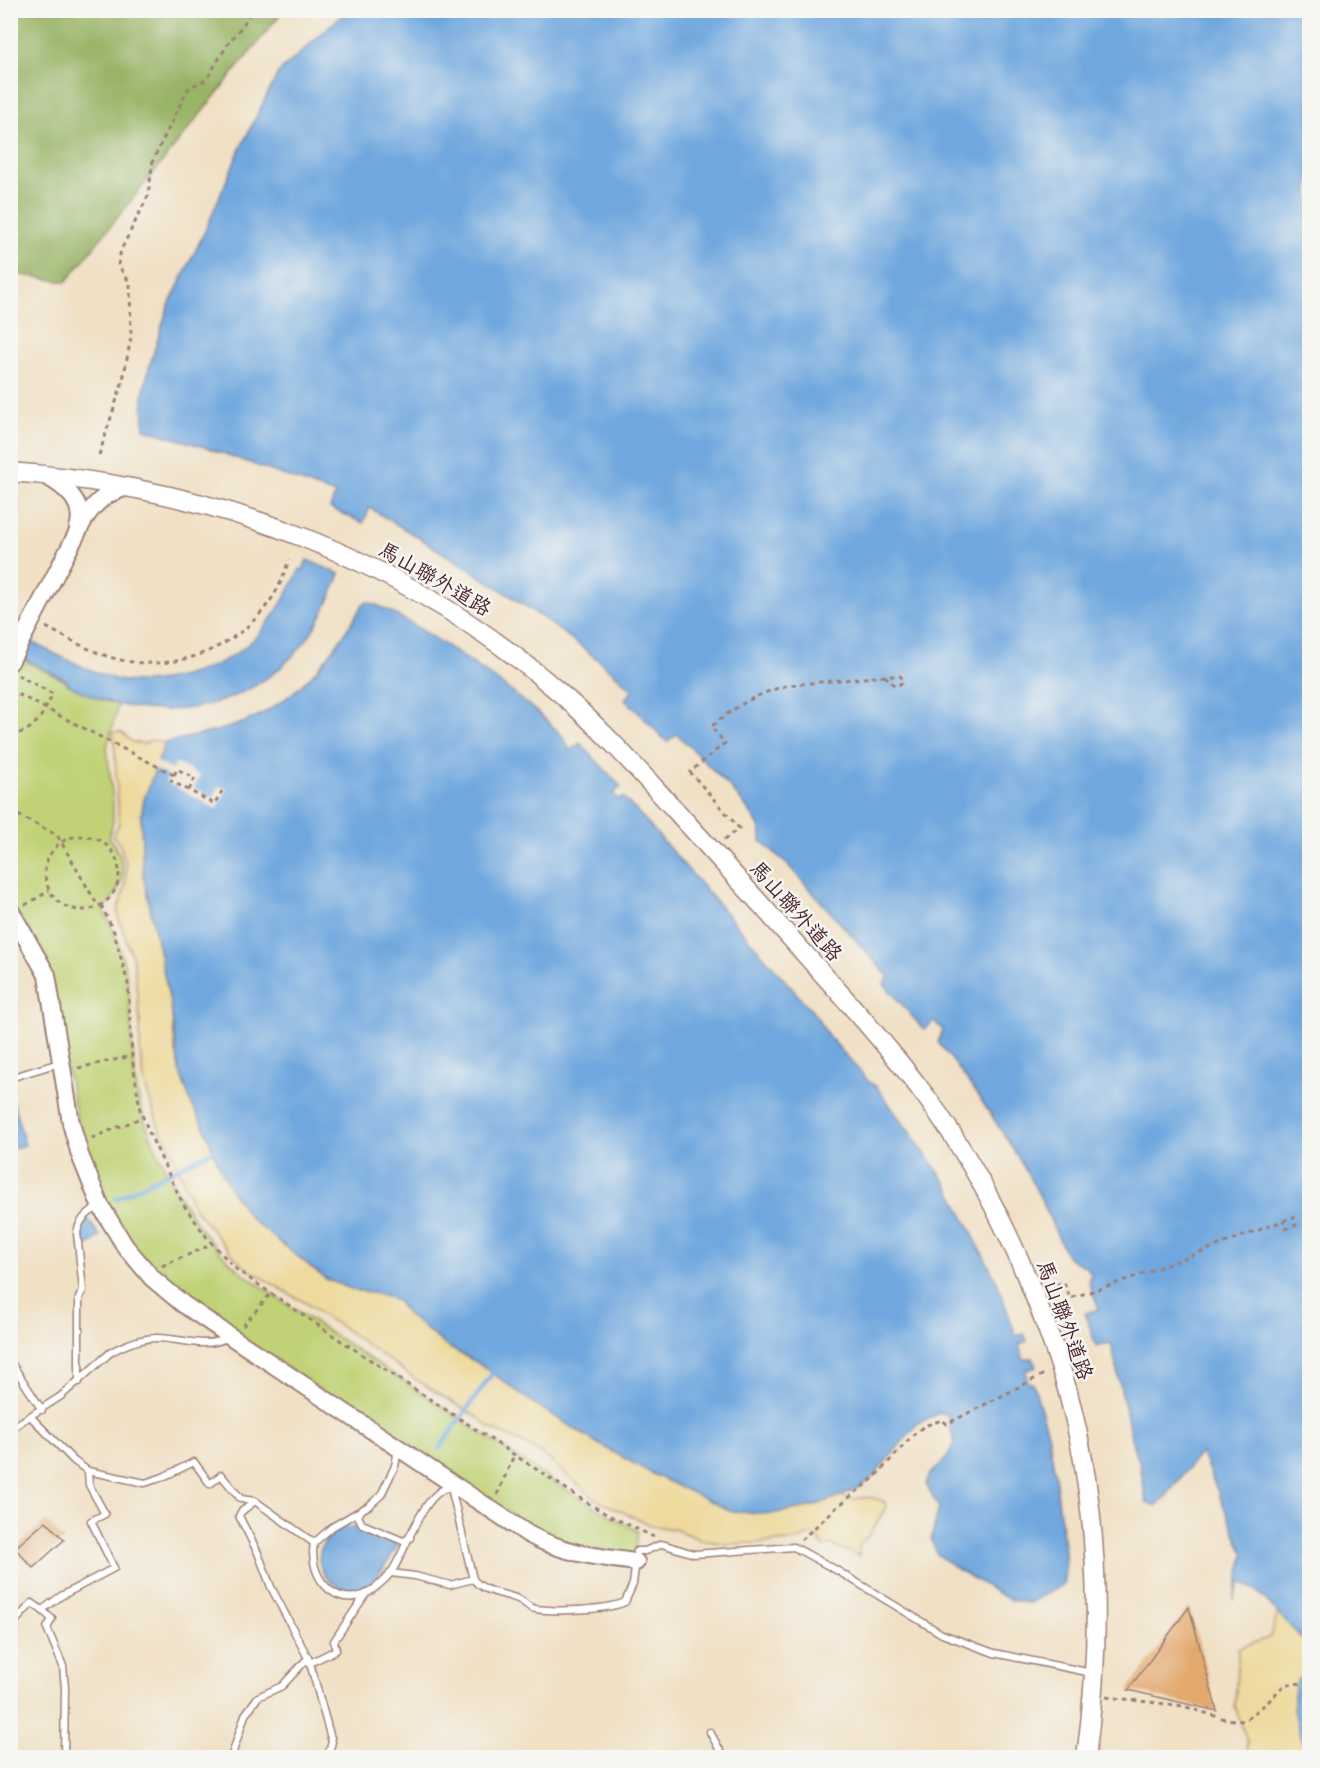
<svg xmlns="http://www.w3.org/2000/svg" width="1320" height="1768" viewBox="0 0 1320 1768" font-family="'Indie Flower','LXGW WenKai TC',sans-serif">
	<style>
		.green { fill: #c0d275; stroke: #857850; stroke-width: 1.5 }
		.forest { fill: #98b466; stroke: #716a48; stroke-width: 1.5 }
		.sand { fill: #eeda9e; stroke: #9c7c64; stroke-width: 1.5 }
		.water { fill: #6fa7de; stroke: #5c6384; stroke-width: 1.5 }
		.pier { fill: #f0e0c4 }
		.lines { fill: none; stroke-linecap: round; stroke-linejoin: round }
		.stream { stroke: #6fa7de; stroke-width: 4.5 }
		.building { fill: #e2a86c }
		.service-casing { stroke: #9d8078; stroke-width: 9 }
		.tertiary-casing { stroke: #9d8078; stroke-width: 20 }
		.secondary-casing { stroke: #9d8078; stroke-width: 21 }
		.path { stroke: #9d8078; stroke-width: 3; stroke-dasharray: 4.5 4.5; stroke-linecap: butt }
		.service { stroke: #fff; stroke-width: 6 }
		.tertiary { stroke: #fff; stroke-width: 16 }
		.secondary { stroke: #fff; stroke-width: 18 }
		.labels { text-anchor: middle; stroke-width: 5; stroke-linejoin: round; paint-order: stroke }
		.street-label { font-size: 21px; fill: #4a1f2b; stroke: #f6f6f2 }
	</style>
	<rect width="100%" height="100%" fill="#f6f6f2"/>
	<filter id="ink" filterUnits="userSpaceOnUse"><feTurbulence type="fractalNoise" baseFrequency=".0167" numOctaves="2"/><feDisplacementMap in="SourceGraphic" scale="12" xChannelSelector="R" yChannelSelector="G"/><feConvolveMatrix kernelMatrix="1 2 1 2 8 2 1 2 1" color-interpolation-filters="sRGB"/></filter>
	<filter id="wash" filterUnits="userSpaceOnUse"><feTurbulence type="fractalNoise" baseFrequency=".008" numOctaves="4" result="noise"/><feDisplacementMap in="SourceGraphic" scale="24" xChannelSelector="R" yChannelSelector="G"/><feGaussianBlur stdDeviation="1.35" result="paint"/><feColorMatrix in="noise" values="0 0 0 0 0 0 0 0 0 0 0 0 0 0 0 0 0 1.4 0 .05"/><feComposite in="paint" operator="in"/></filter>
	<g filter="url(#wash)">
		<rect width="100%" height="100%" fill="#f0e0c4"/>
		<path class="green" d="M 14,655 L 102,700 L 118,705 L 107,747 L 113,802 L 113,822 L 109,837 C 129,864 127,884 103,909 C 115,932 125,961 128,986 C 134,1038 129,1089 151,1137 C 170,1180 191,1223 224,1256 C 242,1275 264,1288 285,1303 C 321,1327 358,1351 394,1375 C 475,1427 553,1487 638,1531 L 635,1554 L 568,1551 L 164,1288 L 92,1189 L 47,975 L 11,910 L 10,662 Z"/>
		<path class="forest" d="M 10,11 L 283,11 L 66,282 L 11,273 Z"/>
		<g class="sand">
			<path d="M 111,732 L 121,732 L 132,742 L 143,744 L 152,740 L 165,743 L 144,800 L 141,816 L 143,875 L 171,1007 L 175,1049 L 191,1103 L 205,1129 L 214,1154 L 233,1193 L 251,1219 L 326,1279 L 354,1290 L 384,1295 L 398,1301 L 408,1315 L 448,1347 L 480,1364 L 597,1443 L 655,1475 L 731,1511 L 814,1506 L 843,1495 L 846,1499 C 865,1500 866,1493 885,1502 L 886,1507 L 870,1534 L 859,1545 L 859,1556 L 832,1545 L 823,1547 L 819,1539 L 814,1536 L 808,1535 L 797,1541 L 728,1544 L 701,1540 L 677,1530 L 651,1525 L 597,1500 L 564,1473 L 549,1459 L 525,1444 L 490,1428 L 480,1419 L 420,1382 L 336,1323 C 320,1317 311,1303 296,1298 L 245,1267 L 229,1251 L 195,1209 L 168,1143 L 160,1130 L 145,1085 L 140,1052 L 140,1022 L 134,962 L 118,916 L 118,909 L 125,888 L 126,863 L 120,845 L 113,836 L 119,823 L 114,736 Z"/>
			<path d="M 1309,1575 L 1309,1757 L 1248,1757 L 1247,1741 L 1235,1706 L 1238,1648 L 1271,1637 L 1286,1583 Z"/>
		</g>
		<g class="water">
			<path d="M 348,10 L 1309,11 L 1309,1646 L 1256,1590 L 1240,1582 L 1234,1600 L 1244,1554 L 1201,1452 L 1164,1499 L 1157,1506 L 1146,1502 L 1140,1463 L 1134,1450 L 1111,1343 L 1096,1346 L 1085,1313 L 1099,1309 L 1089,1283 L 1091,1273 C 1085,1263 1077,1264 1069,1258 C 1063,1252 1044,1203 1037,1191 C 1009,1139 975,1089 938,1042 L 943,1030 L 934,1021 L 924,1030 L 884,984 L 889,977 L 786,863 L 761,841 C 761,834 761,829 757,823 C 738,791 703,761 677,734 L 667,742 L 625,699 L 633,690 C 553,617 462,565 370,508 L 363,523 L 330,508 L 335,494 L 208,448 L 144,429 L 143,394 L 150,364 L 168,307 L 205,231 L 239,151 L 278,73 Z"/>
			<path d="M 307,560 L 340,574 C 330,599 320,622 304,643 C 246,716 146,729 67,684 L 68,681 L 11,652 L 10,632 C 43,647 76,666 111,678 C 132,685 157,682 179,677 C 246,661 270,629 300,569 L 303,570 Z"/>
			<path d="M 367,602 C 396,607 565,721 568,747 L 571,750 L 580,743 L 621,787 L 613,794 L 619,800 L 623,797 L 643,818 L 817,1017 L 827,1034 L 870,1083 L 876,1086 L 947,1184 L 997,1282 L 1016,1336 L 1024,1334 L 1027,1341 L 1019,1344 L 1024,1360 L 1032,1358 L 1036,1367 L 1025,1371 L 1029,1383 L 1033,1383 L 1048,1433 L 1055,1474 L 1066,1562 L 1063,1585 L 1029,1603 L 1010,1600 L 957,1569 L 937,1554 L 931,1540 L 939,1508 L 926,1484 L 930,1474 L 947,1458 L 954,1443 L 947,1414 L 940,1413 L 918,1423 L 873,1477 L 860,1487 L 843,1495 L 814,1506 L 771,1514 L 731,1511 L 655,1475 L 597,1443 L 533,1403 L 480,1364 L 448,1347 L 408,1315 L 397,1301 L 384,1295 L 354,1290 L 326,1279 L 251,1219 L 233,1193 L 222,1172 L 205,1129 L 191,1103 L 179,1070 L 171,1007 L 143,875 L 141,816 L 144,800 L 165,743 C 192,736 220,732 245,722 C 301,698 333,655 363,604 Z"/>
			<path d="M 11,1095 L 25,1145 L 11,1149 L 10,1149 Z"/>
			<path d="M 87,1218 L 100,1236 L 82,1250 C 79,1236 79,1229 87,1218 Z"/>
			<path d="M 344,1527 L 356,1528 L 399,1544 C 391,1555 379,1579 367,1585 C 331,1605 293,1550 344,1527 Z"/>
			<path d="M 1302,1675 L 1309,1677 L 1309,1681 L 1298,1691 L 1309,1689 L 1309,1757 C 1300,1742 1284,1689 1302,1675 Z"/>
		</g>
		<path class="pier" d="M 155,761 L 172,770 L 176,763 L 200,776 L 194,788 L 213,798 L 220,786 L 227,789 L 217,809 L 166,782 L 168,776 L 153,768 Z"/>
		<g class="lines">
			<g class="stream">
				<path d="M 116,1199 L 216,1149"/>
				<path d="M 439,1449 L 496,1368"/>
			</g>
		</g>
		<g id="blocks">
			<g class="building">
				<path d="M 46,1521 L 64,1540 L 33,1568 L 15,1548 Z"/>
				<path d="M 1189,1607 L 1217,1711 L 1128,1690 Z"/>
			</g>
		</g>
	</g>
	<g filter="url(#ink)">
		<use href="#blocks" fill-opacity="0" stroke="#9d8078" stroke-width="1.5"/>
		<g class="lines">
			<g class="service-casing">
				<g id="service">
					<path d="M 10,1078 L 59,1063"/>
					<path d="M 10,1361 L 42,1410"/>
					<path d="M 79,1382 L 79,1298 L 83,1290 L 77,1233 C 79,1220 87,1213 98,1207"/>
					<path d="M 31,1417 L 74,1461 L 88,1471 L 145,1483 L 163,1477 L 194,1462 L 210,1484 L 221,1475 L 241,1499 L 255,1501 L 314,1543"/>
					<path d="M 10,1429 L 61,1396 L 111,1352 C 124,1345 141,1338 157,1338 C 181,1338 205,1350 228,1337"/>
					<path d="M 398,1449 L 395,1466 L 381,1495 L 370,1505 L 332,1527 L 314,1543 C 307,1580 341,1615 375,1588 C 381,1583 388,1577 392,1571 C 406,1551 424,1488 452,1487"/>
					<path d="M 453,1487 L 452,1492 L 473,1579 C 484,1593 505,1593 520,1600 C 526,1603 528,1608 536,1609 C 557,1612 607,1610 625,1602 L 633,1584 L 637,1551 L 645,1551 L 662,1544 L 694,1554 L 794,1547 L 838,1571 L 942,1634 L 994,1653 L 1092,1673"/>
					<path d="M 361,1511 L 358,1516 L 362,1524 L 403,1541 L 410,1538"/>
					<path d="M 391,1573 L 415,1576 L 450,1585 L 473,1579"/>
					<path d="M 42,1610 L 52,1619 L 47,1628 L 63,1666 L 65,1688 L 64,1758"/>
					<path d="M 10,1627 L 32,1603 L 42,1610 L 61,1596 L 114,1568 L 91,1521 L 105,1514 L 89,1485 L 88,1471"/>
					<path d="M 308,1658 L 310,1663 L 336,1650 L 334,1641 L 365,1595"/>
					<path d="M 310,1663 L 332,1742 L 327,1758"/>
					<path d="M 710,1732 L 724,1758"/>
					<path d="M 231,1758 L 245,1715 L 258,1697 L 282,1686 L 308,1658 L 271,1587 L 258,1553 L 239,1516 L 241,1512 L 255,1501"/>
				</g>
			</g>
			<g class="tertiary-casing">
				<g id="tertiary">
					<path d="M 46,476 C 66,487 86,503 78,528"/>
					<path d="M 10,662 L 85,518 C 97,500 108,492 129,487"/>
					<path d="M 10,910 L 47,975 L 71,1123 L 80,1155 L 100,1205 L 125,1246 L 152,1278 L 183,1304 L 230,1336 L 528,1534 C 562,1553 598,1557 636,1562"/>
				</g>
			</g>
			<g class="secondary-casing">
				<path id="secondary" d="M 10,472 C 213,487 406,558 560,693 C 602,729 639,771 677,812 C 706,844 735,876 764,908 C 819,971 877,1031 927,1098 C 964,1148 994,1203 1019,1259 C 1037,1301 1055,1345 1067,1389 C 1100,1508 1102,1636 1086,1758"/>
			</g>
			<g class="path">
				<path d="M 99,455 L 123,380 L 131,337 L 130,283 L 118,265 L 121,250 L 148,196 L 153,160 L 189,87 L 206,80 L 228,44 L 243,25 L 251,10"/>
				<path d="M 10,611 L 19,615"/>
				<path d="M 46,627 C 65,637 84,648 104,655 C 164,677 234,653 270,601 C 279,589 284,574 289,560"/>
				<path d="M 10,690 L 174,775 L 171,781 L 215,804 L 222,791"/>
				<path d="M 10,734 C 35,734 43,713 53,694 L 18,675"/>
				<path d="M 174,775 L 177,769 L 195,778 L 189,790"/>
				<path d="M 10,811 L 57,835 L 98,906"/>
				<circle cx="82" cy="873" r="37"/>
				<path d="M 724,840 L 739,828 L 690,772 L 725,743 L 711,727 C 735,706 758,693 789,685 L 885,676 L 900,676 L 903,679 L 902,683 L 895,686 L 885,676"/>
				<path d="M 25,905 L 49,891"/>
				<path d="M 101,905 L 114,932 L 128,984 L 132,1056 L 140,1110 L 151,1137 L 183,1204 L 208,1239 L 236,1269 L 253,1281 L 334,1336 L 586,1502 L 608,1515 L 654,1537"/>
				<path d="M 78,1068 L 132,1056"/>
				<path d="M 92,1138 L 143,1117"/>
				<path d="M 162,1266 L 213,1244"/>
				<path d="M 1048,1288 L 1064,1282 L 1070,1298 C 1146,1275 1219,1244 1294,1217 L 1296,1225 L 1286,1229 L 1283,1221"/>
				<path d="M 243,1326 L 271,1293"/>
				<path d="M 497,1495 L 514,1455"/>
				<path d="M 801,1540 L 837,1507 L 875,1477 L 913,1435 L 924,1426 L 942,1420 L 947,1424 L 1046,1373"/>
				<path d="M 1106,1697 L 1183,1706 L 1225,1719 L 1244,1721 L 1268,1702 L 1285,1684 L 1310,1683"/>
			</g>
			<use href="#service" class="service"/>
			<use href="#tertiary" class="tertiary"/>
			<use href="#secondary" class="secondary"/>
		</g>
	</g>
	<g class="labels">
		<g class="street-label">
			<text transform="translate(435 579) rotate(30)" y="7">馬山聯外道路</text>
			<text transform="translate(796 911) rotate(48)" y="7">馬山聯外道路</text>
			<text transform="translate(1065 1320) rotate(70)" y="7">馬山聯外道路</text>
		</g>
	</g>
	<rect width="1320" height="1768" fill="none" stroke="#f6f6f2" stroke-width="36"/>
</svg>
